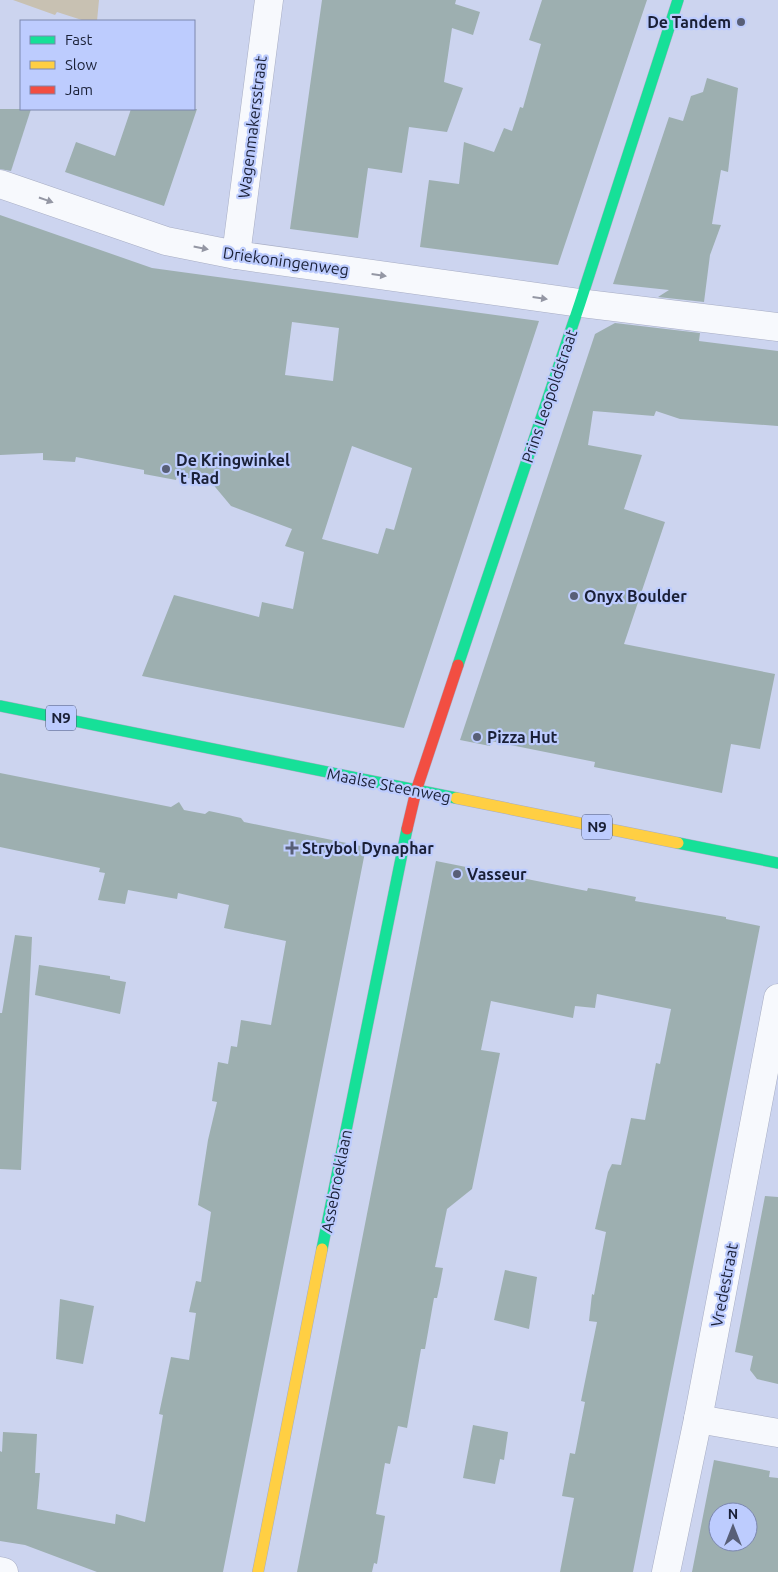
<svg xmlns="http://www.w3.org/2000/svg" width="778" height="1572" viewBox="0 0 778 1572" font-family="Ubuntu,sans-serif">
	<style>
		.green { fill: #c8c1b2 }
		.building { fill: #9dafb0; fill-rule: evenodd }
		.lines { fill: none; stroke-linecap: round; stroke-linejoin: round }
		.street-casing { stroke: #a7adc4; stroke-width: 29 }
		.fast-casing { stroke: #a7adc4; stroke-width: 12 }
		.slow-casing { stroke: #a7adc4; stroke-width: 12 }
		.jam-casing { stroke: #a7adc4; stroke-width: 12 }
		.street { stroke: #f7f9fd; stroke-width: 28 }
		.fast { stroke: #16e098; stroke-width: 11 }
		.slow { stroke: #ffcf43; stroke-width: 11 }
		.jam { stroke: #f24e42; stroke-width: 11 }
		.oneway { fill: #9497a4 }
		.poi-dot { fill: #585f77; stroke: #bdccfe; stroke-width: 2 }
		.labels { text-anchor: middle; stroke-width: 4.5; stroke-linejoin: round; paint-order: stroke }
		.shield { fill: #bdccfe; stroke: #4b5473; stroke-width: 1 }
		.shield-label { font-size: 15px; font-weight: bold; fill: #1a2037 }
		.poi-label { font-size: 16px; font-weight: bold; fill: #1a2037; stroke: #bdccfe; text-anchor: start }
		.street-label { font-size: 16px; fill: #1a2037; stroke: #bdccfe }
	</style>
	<rect width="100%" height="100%" fill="#ccd4ef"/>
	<path class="green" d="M 13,0 L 99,0 L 97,21 L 85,21 L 57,12 L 55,15 Z"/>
	<g class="building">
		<path d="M 322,0 L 456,0 L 455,4 L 480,12 L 473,35 L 452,28 L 444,82 L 463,88 L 447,132 L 409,127 L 402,173 L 368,168 L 358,238 L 290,229 Z"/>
		<path d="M 542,0 L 647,0 L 558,265 L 420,247 L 429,180 L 459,184 L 464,142 L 494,152 L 504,128 L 512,131 L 520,107 L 523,108 L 541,44 L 529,40 Z"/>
		<path d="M 707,78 L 738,88 L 728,172 L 721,170 L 712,224 L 721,225 L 710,255 L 704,302 L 658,297 L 669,290 L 613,284 L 669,117 L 683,121 L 691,96 L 703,92 Z"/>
		<path d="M 0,109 L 31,109 L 11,171 L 0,169 Z"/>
		<path d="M 131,109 L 197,109 L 164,206 L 65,172 L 76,142 L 115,156 Z"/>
		<path d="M 0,215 L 152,268 L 539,321 L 404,728 L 142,676 L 174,595 L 259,617 L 262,602 L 293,609 L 304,552 L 285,546 L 292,529 L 231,506 L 211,482 L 177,476 L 176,480 L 144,474 L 144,470 L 76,457 L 75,462 L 43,460 L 43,453 L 0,455 ZM 292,322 L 339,328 L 333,381 L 285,375 ZM 352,446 L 412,468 L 394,530 L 386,528 L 378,554 L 322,539 Z"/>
		<path d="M 615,323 L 700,333 L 699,341 L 778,351 L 778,426 L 680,419 L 656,411 L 654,416 L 593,411 L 588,445 L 642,455 L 624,509 L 665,522 L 624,644 L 775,674 L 760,749 L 731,744 L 722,793 L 594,767 L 595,762 L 491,741 L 490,746 L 460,740 L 595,334 Z"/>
		<path d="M 0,773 L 171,807 L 179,802 L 184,810 L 205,814 L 209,811 L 228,815 L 241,818 L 244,822 L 366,847 L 223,1572 L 97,1572 L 25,1545 L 0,1541 L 0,1451 L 2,1452 L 3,1432 L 37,1434 L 35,1473 L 40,1473 L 37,1509 L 115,1524 L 116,1514 L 145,1522 L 163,1415 L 159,1414 L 171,1357 L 189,1360 L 196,1313 L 189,1312 L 196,1281 L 201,1282 L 211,1212 L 198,1205 L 208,1140 L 217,1102 L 212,1101 L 218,1062 L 228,1064 L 231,1046 L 237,1047 L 241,1020 L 271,1025 L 286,941 L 224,928 L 229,905 L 178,893 L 177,899 L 128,890 L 125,904 L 98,900 L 105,873 L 99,872 L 100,868 L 0,847 Z"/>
		<path d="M 436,861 L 587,891 L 588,888 L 600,890 L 636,897 L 635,901 L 726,917 L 726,919 L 760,926 L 633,1572 L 560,1572 L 574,1498 L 562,1496 L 570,1453 L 575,1454 L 585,1402 L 581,1401 L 597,1322 L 589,1321 L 592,1294 L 594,1295 L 606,1232 L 595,1229 L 608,1172 L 612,1164 L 621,1165 L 631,1118 L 645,1120 L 656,1063 L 660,1064 L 671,1009 L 597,994 L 595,1008 L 575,1006 L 573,1018 L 491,1001 L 481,1050 L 500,1053 L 472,1189 L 447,1209 L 435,1267 L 443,1268 L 440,1284 L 437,1298 L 434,1298 L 425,1349 L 421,1349 L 407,1428 L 398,1426 L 390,1464 L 385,1463 L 376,1514 L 385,1516 L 377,1564 L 374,1563 L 372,1572 L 297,1572 Z"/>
		<path d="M 15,935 L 32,937 L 21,1170 L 0,1169 L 0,1013 L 2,1013 Z"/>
		<path d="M 39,965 L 110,976 L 110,979 L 126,982 L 120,1014 L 35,995 Z"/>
		<path d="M 765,1196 L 778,1197 L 778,1384 L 757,1379 L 750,1370 L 753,1356 L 735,1352 Z"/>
		<path d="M 505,1270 L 537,1277 L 529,1329 L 494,1320 Z"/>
		<path d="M 60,1299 L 94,1306 L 83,1364 L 56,1359 Z"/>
		<path d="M 473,1425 L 508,1432 L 504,1460 L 500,1459 L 495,1484 L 463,1478 Z"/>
		<path d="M 714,1460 L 770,1471 L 769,1477 L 778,1478 L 778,1572 L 692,1572 ZM 718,1512 L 748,1512 L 748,1542 L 718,1542 Z"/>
	</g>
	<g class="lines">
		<g class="street-casing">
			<g id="street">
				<path d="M 0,184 L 166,241 L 236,255 L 580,303 L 778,327"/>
				<path d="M 236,255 L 269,0"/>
				<path d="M 698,1419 L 778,1433"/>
				<path d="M 0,1571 L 4,1572"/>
				<path d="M 666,1572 L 698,1419 L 778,998"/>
			</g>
		</g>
		<g class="fast-casing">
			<g id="fast">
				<path d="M 458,665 L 580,303 L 678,0"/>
				<path d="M 0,706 L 456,798"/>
				<path d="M 678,843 L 778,863"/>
				<path d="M 322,1249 L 407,829"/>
			</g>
		</g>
		<g class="slow-casing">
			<g id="slow">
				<path d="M 456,798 L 678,843"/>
				<path d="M 258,1572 L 322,1249"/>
			</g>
		</g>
		<g class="jam-casing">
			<path id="jam" d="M 407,829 L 416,791 L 458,665"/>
		</g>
		<use href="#street" class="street"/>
		<use href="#fast" class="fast"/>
		<use href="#slow" class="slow"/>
		<use href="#jam" class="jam"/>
	</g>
	<defs><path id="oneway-solid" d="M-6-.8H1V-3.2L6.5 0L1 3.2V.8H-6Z" transform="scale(1.25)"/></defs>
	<g class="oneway">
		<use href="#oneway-solid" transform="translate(46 200) rotate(19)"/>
		<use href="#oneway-solid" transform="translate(201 248) rotate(11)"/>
		<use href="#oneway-solid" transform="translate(379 275) rotate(8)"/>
		<use href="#oneway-solid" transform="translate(540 298) rotate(8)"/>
	</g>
	<g class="poi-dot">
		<circle cx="741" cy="22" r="5"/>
		<circle cx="166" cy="469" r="5"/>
		<circle cx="574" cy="596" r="5"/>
		<circle cx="477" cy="737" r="5"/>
		<path d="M289.5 840.5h5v5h5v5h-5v5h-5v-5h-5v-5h5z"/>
		<circle cx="457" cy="874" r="5"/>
	</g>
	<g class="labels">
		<g class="shield">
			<rect x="46" y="705.5" width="30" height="25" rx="4"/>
			<rect x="582" y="814.5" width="30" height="25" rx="4"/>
		</g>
		<g class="shield-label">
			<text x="61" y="723">N9</text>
			<text x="597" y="832">N9</text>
		</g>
		<g class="poi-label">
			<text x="731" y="28" text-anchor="end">De Tandem</text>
			<text x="176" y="466">De Kringwinkel<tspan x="176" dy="18">'t Rad</tspan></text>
			<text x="584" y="602">Onyx Boulder</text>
			<text x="487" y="743">Pizza Hut</text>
			<text x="302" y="854">Strybol Dynaphar</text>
			<text x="467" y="880">Vasseur</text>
		</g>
		<g class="street-label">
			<text transform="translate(252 127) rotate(-83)" y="6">Wagenmakersstraat</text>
			<text transform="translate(286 261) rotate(8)" y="6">Driekoningenweg</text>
			<text transform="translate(549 396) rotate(-71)" y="6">Prins Leopoldstraat</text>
			<text transform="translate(389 785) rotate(11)" y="6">Maalse Steenweg</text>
			<text transform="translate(336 1181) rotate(-79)" y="6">Assebroeklaan</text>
			<text transform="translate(724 1285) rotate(-79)" y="6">Vredestraat</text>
		</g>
	</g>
	<rect x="20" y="20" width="175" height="90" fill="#bdccfe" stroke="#7c87ae"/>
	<rect x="30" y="36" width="25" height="8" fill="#16e098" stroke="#7c87ae"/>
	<text x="65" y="45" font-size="15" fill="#1a2037">Fast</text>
	<rect x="30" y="61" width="25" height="8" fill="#ffcf43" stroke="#7c87ae"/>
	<text x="65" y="70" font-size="15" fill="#1a2037">Slow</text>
	<rect x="30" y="86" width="25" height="8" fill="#f24e42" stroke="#7c87ae"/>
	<text x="65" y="95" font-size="15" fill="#1a2037">Jam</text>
	<g transform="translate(733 1527)"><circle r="24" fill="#bdccfe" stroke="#7c87ae"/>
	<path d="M0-4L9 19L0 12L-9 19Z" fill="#585f77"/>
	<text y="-8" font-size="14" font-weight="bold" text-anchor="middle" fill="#1a2037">N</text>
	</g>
</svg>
